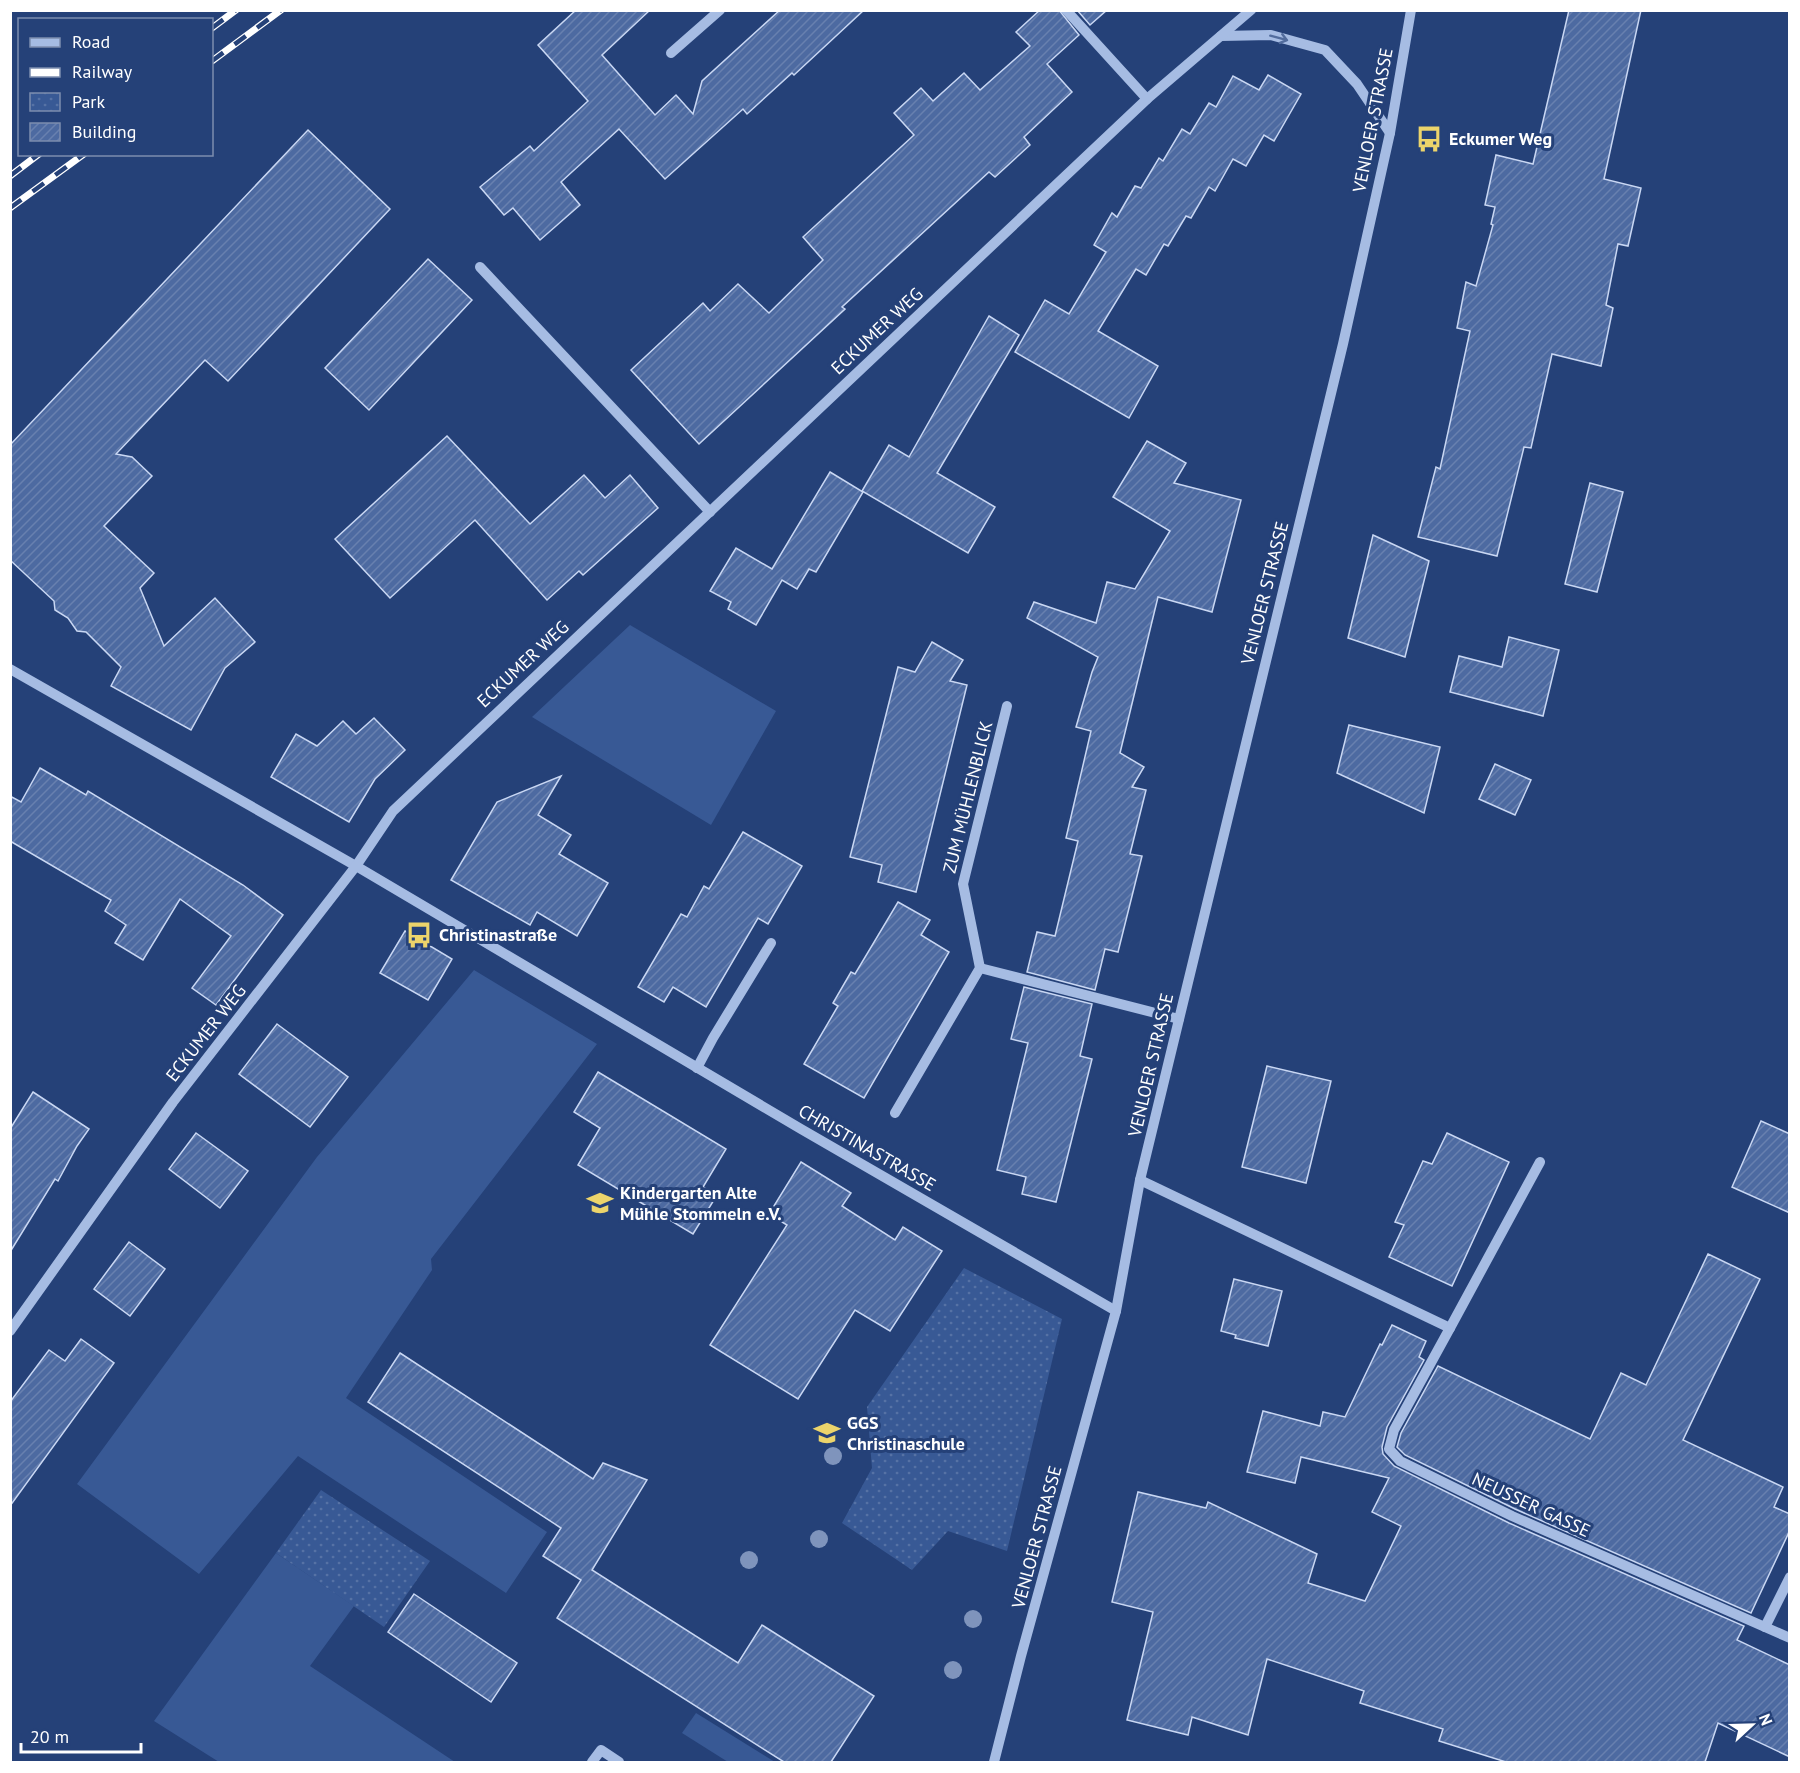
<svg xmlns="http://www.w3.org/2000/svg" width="1800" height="1773" viewBox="0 0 1800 1773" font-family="'PT Sans',sans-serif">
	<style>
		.grass { fill: #385995 }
		.park { fill: url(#park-dots) }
		.building { fill: url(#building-hatch); stroke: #c9d7f3; stroke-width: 1.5 }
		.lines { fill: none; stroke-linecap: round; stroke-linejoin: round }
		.minor { stroke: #a6bce3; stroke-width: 10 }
		.rail-casing { stroke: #fff; stroke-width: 7 }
		.rail { stroke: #254178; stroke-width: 4.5; stroke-dasharray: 14; stroke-linecap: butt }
		.tree { fill: #7f94bc }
		.oneway { stroke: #526c9d }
		.labels { text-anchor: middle; stroke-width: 6; stroke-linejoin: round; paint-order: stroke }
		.street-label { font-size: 18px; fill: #fff; stroke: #254178 }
		.poi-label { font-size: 18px; font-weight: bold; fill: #fff; stroke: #254178; text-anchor: start }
	</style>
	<defs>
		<pattern id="park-dots" width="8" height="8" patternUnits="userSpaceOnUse" patternTransform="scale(1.5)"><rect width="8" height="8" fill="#385995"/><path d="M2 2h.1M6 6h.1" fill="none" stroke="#5672a5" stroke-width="1.8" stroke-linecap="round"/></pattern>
		<pattern id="building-hatch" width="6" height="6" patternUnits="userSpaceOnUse" patternTransform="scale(1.5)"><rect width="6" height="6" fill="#4d6aa1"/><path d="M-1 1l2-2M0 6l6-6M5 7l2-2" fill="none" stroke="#6880af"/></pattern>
	</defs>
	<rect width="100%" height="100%" fill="#254178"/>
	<g class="grass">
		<path d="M 630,625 L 776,711 L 711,825 L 532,717 Z"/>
		<path d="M 474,970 L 597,1044 L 431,1259 L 432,1270 L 346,1398 L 547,1532 L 506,1593 L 298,1456 L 199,1574 L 77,1484 L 317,1157 Z"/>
		<path d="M 276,1553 L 354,1606 L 310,1666 L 455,1762 L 219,1762 L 154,1721 Z"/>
		<path d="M 696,1713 L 775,1762 L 728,1762 L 682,1733 Z"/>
	</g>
	<g class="park">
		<path d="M 964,1268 L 1062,1319 L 1007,1551 L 948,1531 L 912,1570 L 842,1523 L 872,1468 L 867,1407 Z"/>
		<path d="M 321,1490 L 430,1561 L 384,1627 L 276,1553 Z"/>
	</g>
	<g class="building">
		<path d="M 576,10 L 650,10 L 602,55 L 655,115 L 676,95 L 693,114 L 702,81 L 780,10 L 864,10 L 794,75 L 792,73 L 747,114 L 743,109 L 665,179 L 619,129 L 561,182 L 580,205 L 540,240 L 513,208 L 504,215 L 480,187 L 530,146 L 534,151 L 588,101 L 538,45 Z"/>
		<path d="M 1040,10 L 1059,10 L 1079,35 L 1047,64 L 1072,92 L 1024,137 L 1030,145 L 995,177 L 989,172 L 842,307 L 845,309 L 699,444 L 631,370 L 703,303 L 710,311 L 738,284 L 769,313 L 823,260 L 803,237 L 914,135 L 894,113 L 921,88 L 933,101 L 964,73 L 980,90 L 1030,46 L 1016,32 Z"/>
		<path d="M 1077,10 L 1107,10 L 1090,25 Z"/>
		<path d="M 1569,10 L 1641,10 L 1604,179 L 1641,188 L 1628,246 L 1618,244 L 1606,305 L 1613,308 L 1601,366 L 1552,354 L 1531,448 L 1524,447 L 1497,556 L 1418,537 L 1436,467 L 1440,469 L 1470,331 L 1457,328 L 1466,282 L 1476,286 L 1493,225 L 1491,224 L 1495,207 L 1485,205 L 1496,155 L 1533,164 Z"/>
		<path d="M 1268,75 L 1301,94 L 1274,141 L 1264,135 L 1246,166 L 1233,159 L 1215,191 L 1209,187 L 1191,218 L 1186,216 L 1168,246 L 1164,244 L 1146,275 L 1136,269 L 1098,331 L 1158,366 L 1129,418 L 1015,352 L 1045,300 L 1069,314 L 1106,252 L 1094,245 L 1112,213 L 1117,217 L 1135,186 L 1141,188 L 1159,158 L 1163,161 L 1182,129 L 1190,134 L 1209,103 L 1216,107 L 1233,76 L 1259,90 Z"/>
		<path d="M 308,130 L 390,209 L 228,381 L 205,360 L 116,454 L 132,457 L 152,476 L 104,526 L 154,573 L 140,588 L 164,646 L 215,598 L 255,642 L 225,668 L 191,730 L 111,686 L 121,667 L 86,632 L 77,631 L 68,618 L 55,610 L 54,601 L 10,560 L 10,445 Z"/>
		<path d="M 428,259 L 472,300 L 369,410 L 325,368 Z"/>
		<path d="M 989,316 L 1019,335 L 937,473 L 995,507 L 968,553 L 862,491 L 889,445 L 909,457 Z"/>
		<path d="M 447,436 L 530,524 L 584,475 L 605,498 L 630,475 L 658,508 L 583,575 L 579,571 L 547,600 L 475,520 L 390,598 L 335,539 Z"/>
		<path d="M 1147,441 L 1186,463 L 1174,483 L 1241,500 L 1212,612 L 1158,597 L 1120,753 L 1144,767 L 1132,787 L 1146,790 L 1130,854 L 1142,856 L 1118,952 L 1105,949 L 1095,990 L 1027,972 L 1037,932 L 1055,936 L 1078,841 L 1066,838 L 1091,731 L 1076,727 L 1092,672 L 1098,657 L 1027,618 L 1034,602 L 1096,623 L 1107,582 L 1135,589 L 1170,531 L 1113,497 Z"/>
		<path d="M 830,472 L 863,492 L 816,572 L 809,569 L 797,589 L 782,580 L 756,625 L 728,609 L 731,602 L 710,591 L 736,548 L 772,569 Z"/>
		<path d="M 1590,483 L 1623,492 L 1597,592 L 1565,584 Z"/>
		<path d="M 1373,535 L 1429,561 L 1405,657 L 1348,638 Z"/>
		<path d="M 1509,637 L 1559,650 L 1543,716 L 1450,692 L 1459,656 L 1502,667 Z"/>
		<path d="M 932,642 L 963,660 L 950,681 L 967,685 L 916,892 L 878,882 L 882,865 L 850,857 L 898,667 L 915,672 Z"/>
		<path d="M 374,718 L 405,750 L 375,779 L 349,822 L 271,777 L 296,734 L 317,746 L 343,721 L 356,734 Z"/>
		<path d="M 1349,725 L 1440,747 L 1424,813 L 1337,773 Z"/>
		<path d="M 1495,764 L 1531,780 L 1515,815 L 1479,799 Z"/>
		<path d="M 40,768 L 86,795 L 88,791 L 243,885 L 283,915 L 216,1005 L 192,988 L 231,936 L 180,899 L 143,960 L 115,943 L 126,925 L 105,911 L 111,900 L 10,841 L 10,796 L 21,802 Z"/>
		<path d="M 561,776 L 538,815 L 571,835 L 559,854 L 608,883 L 577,936 L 537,912 L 530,925 L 451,880 L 497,802 Z"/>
		<path d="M 743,832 L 802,866 L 768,924 L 758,918 L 706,1007 L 673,987 L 664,1002 L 638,987 L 681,914 L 687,917 L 704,886 L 709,889 Z"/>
		<path d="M 898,902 L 930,920 L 921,935 L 949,952 L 864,1098 L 804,1064 L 838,1006 L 833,1003 L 851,972 L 855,974 Z"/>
		<path d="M 405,931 L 452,959 L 428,1000 L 380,973 Z"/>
		<path d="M 1024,987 L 1092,1004 L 1080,1056 L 1092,1059 L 1056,1202 L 1022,1194 L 1026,1177 L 997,1170 L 1028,1043 L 1011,1039 Z"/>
		<path d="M 277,1024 L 348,1077 L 310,1127 L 239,1074 Z"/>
		<path d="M 1267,1066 L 1331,1081 L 1306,1183 L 1242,1167 Z"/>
		<path d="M 598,1072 L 726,1149 L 703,1187 L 717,1195 L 693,1234 L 578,1165 L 600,1128 L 574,1112 Z"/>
		<path d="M 33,1092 L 89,1129 L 77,1146 L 58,1181 L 55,1179 L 10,1252 L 10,1129 Z"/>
		<path d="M 1761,1121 L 1790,1134 L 1790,1213 L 1732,1187 Z"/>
		<path d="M 196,1133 L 248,1171 L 220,1208 L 169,1169 Z"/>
		<path d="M 1447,1133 L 1509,1162 L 1452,1286 L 1389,1257 L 1404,1225 L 1395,1222 L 1423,1161 L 1432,1164 Z"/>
		<path d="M 801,1162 L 851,1193 L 842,1206 L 895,1240 L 903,1227 L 942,1251 L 890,1331 L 855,1310 L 798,1399 L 710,1345 L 787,1225 L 769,1214 Z"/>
		<path d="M 129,1242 L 165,1269 L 130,1316 L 94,1289 Z"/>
		<path d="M 1708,1254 L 1760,1279 L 1683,1440 L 1783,1487 L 1774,1507 L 1790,1514 L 1790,1530 L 1751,1613 L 1515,1509 L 1405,1455 L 1397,1447 L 1401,1433 L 1438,1366 L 1590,1439 L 1621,1373 L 1646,1385 Z"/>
		<path d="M 1234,1279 L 1282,1291 L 1268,1346 L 1235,1338 L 1236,1335 L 1221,1331 Z"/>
		<path d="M 1392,1325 L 1426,1341 L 1419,1357 L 1424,1360 L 1387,1427 L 1382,1447 L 1383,1454 L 1394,1466 L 1509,1523 L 1744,1626 L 1737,1640 L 1790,1665 L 1790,1757 L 1718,1723 L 1705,1762 L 1506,1762 L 1439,1741 L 1443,1729 L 1360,1703 L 1364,1691 L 1267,1659 L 1248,1735 L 1192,1717 L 1188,1735 L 1127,1720 L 1153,1612 L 1112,1602 L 1138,1492 L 1206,1508 L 1208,1502 L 1317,1554 L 1308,1583 L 1365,1601 L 1401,1526 L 1372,1512 L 1389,1478 L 1301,1457 L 1295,1483 L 1247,1472 L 1263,1411 L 1320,1426 L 1323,1412 L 1345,1417 L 1380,1344 L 1382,1345 Z"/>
		<path d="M 81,1339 L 114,1363 L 10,1506 L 10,1402 L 49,1350 L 65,1361 Z"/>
		<path d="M 400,1353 L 593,1479 L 603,1463 L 647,1480 L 592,1570 L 738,1663 L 762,1625 L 874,1696 L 831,1762 L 784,1762 L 557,1618 L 581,1580 L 543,1556 L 561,1528 L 368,1402 Z"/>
		<path d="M 414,1594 L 517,1663 L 491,1702 L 388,1632 Z"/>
	</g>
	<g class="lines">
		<g class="minor">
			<path d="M 1066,10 L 1147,99"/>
			<path d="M 1221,36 L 1271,35 L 1325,50 L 1357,84 L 1390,133"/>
			<path d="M 671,53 L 720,10"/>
			<path d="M 480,267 L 710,512"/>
			<path d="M 10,669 L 356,866 L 801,1129 L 1116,1311"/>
			<path d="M 980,968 L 1179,1019"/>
			<path d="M 697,1068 L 713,1038 L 771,943"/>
			<path d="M 895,1113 L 980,968 L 963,884 L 1007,706"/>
			<path d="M 1140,1180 L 1450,1328 L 1540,1162"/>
			<path d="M 1450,1328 L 1394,1430 L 1389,1449 L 1400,1461 L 1512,1516 L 1790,1638"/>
			<path d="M 10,1331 L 173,1102 L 356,866 L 393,811 L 1147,99 L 1251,10"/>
			<path d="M 1765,1627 L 1790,1577"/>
			<path d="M 592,1762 L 601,1750 L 619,1762"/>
			<path d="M 994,1762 L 1021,1656 L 1116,1311 L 1140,1180 L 1343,344 L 1390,133 L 1411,10"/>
		</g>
		<g class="rail-casing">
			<g id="rail">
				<path d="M 212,28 L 236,10"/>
				<path d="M 212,61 L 281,10"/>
				<path d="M 10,176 L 39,154"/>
				<path d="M 10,208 L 84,154"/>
			</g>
		</g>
		<use href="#rail" class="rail"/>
	</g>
	<g class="tree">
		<circle cx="833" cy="1456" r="9"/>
		<circle cx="819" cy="1539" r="9"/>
		<circle cx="749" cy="1560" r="9"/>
		<circle cx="973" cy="1619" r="9"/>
		<circle cx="953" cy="1670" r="9"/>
	</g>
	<defs><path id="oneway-shaft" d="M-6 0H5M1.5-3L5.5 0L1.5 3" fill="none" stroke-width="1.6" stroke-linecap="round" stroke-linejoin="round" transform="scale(1.5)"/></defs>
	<use class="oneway" href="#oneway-shaft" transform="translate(1279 38) rotate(15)"/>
	<defs>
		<g id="bus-bare" transform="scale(2.07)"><path d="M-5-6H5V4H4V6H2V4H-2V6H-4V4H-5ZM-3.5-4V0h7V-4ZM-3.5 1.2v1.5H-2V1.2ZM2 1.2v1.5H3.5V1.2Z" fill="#ecd46b" stroke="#254178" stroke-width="2.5" paint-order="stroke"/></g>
		<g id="school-bare" transform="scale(2.07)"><path d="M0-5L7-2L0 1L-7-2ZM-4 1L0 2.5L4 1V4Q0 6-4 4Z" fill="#ecd46b" stroke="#254178" stroke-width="2.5" paint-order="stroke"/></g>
	</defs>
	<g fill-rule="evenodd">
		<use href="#bus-bare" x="1429" y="139"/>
		<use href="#bus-bare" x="419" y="935"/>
		<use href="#school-bare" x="600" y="1203"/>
		<use href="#school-bare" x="827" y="1433"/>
	</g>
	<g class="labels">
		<g class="street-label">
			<text transform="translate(1373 120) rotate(-79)" y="6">VENLOER STRASSE</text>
			<text transform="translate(877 331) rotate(-43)" y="6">ECKUMER WEG</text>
			<text transform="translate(1265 593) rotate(-76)" y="6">VENLOER STRASSE</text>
			<text transform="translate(523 664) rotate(-43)" y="6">ECKUMER WEG</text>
			<text transform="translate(968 797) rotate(-76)" y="6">ZUM MÜHLENBLICK</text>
			<text transform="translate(206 1033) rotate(-52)" y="6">ECKUMER WEG</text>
			<text transform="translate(1151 1065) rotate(-77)" y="6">VENLOER STRASSE</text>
			<text transform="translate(867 1148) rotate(30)" y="6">CHRISTINASTRASSE</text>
			<text transform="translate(1531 1505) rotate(25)" y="6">NEUSSER GASSE</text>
			<text transform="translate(1037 1537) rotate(-75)" y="6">VENLOER STRASSE</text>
		</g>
		<g class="poi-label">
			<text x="1449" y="145">Eckumer Weg</text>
			<text x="439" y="941">Christinastraße</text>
			<text x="620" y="1199">Kindergarten Alte<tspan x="620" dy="21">Mühle Stommeln e.V.</tspan></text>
			<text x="847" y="1429">GGS<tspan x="847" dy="21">Christinaschule</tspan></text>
		</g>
	</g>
	<rect width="1800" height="1773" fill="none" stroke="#ffffff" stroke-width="24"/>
	<rect x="18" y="18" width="195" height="138" fill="#254178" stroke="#7c8dae" stroke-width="1.5"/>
	<rect x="30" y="38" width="30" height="9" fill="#a6bce3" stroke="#7c8dae" stroke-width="1.5"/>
	<text x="72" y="48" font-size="18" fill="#ffffff">Road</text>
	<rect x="30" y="68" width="30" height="9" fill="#ffffff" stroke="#7c8dae" stroke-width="1.5"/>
	<text x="72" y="78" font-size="18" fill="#ffffff">Railway</text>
	<rect x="30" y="93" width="30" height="18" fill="url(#park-dots)" stroke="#7c8dae" stroke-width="1.5"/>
	<text x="72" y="108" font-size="18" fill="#ffffff">Park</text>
	<rect x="30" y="123" width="30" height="18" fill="url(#building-hatch)" stroke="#7c8dae" stroke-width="1.5"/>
	<text x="72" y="138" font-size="18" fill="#ffffff">Building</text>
	<g transform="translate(1752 1725) rotate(68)" stroke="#254178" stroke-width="4.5" paint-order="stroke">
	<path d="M0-4.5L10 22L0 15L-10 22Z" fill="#ffffff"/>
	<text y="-9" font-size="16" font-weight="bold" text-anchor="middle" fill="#ffffff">N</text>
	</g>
	<path d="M21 1743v9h120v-9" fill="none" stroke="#ffffff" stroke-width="3"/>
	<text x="30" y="1743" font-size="18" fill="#ffffff" stroke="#254178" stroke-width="4.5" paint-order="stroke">20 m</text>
</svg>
